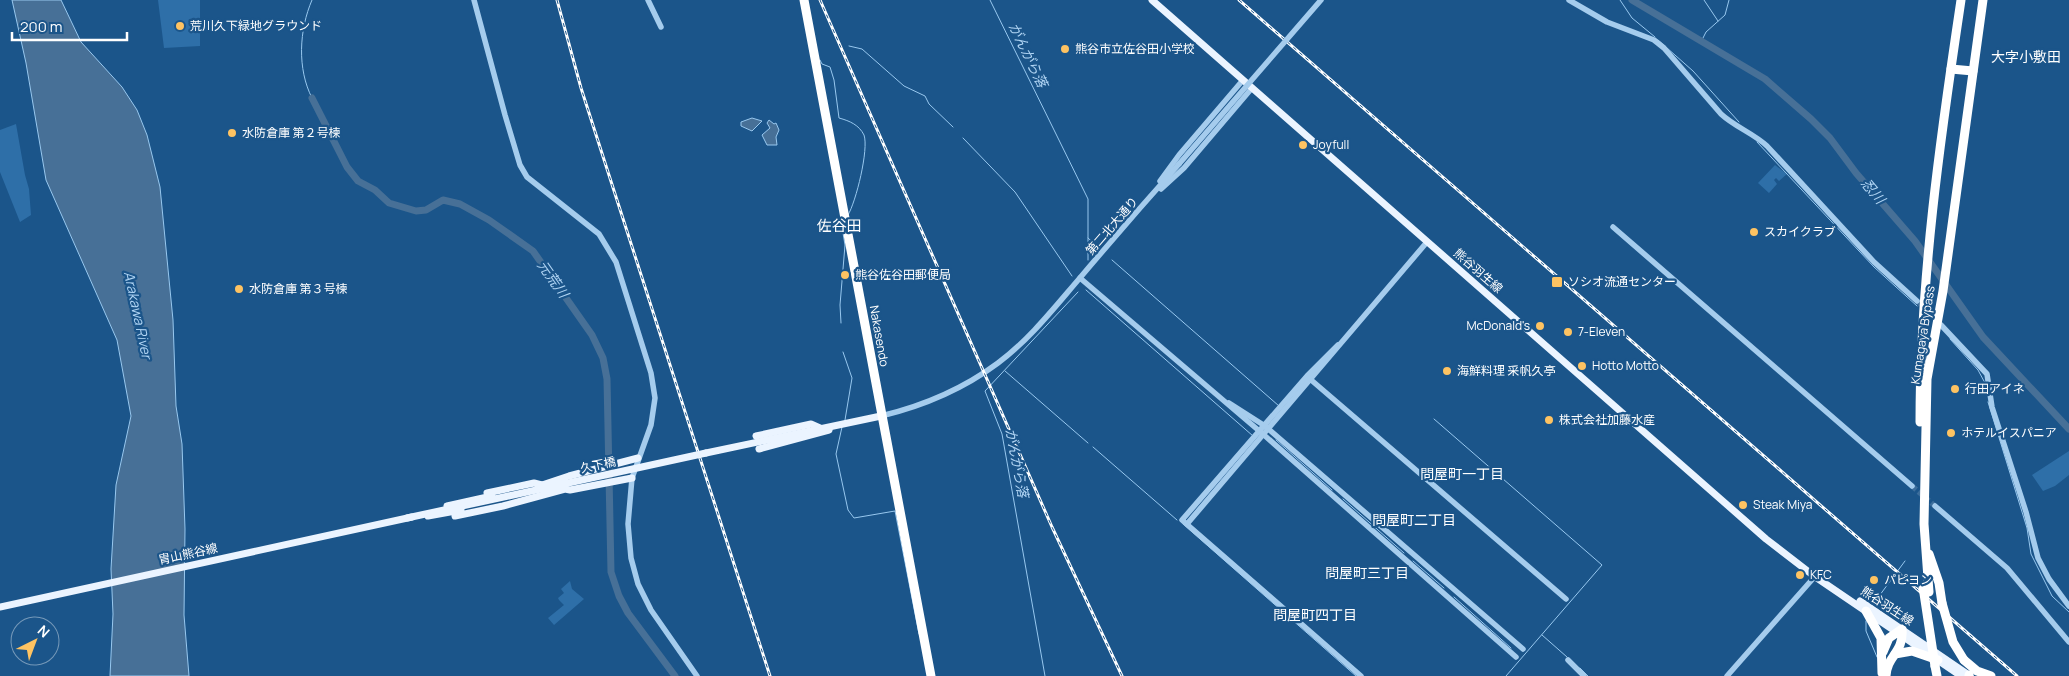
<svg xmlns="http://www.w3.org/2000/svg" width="2069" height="676" viewBox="0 0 2069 676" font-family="Manrope,'Noto Sans JP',sans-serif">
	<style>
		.green { fill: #2e6fa8 }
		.water { fill: #477097; stroke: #98c8ef }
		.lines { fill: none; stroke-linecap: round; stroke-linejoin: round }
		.stream { stroke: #98c8ef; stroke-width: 1 }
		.river { stroke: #477097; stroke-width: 7 }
		.minor-tunnel { stroke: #3d6e9c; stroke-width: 5.5; stroke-dasharray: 5.5 3; stroke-linecap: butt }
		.minor { stroke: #a5cced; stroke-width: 5.5 }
		.major { stroke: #ebf4ff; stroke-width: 7 }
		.highway { stroke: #fff; stroke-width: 9 }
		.rail-casing { stroke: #fff; stroke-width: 3 }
		.rail { stroke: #1b558a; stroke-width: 1; stroke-dasharray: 4; stroke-linecap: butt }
		.minor-bridge { stroke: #a5cced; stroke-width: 5.5 }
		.major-bridge { stroke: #ebf4ff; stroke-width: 7 }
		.highway-bridge { stroke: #fff; stroke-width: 9 }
		.poi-dot { fill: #fec362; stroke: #1b558a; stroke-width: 2 }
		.labels { text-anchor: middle; stroke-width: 4.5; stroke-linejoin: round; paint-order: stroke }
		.poi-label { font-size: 12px; fill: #fff; stroke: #1b558a; text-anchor: start }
		.street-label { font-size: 12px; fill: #fff; stroke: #1b558a }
		.water-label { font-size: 14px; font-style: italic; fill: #b1d5f4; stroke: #1b558a }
		.neighbourhood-label { font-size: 14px; fill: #fff; stroke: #1b558a }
		.quarter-label { font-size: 15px; fill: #fff; stroke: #1b558a }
	</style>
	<rect width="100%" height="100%" fill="#1b558a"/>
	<g class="green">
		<path d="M 158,0 L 200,0 L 200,46 L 164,48 Z"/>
		<path d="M 16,124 L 25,175 L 29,189 L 31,215 L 20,222 L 0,172 L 0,130 Z"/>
		<path d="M 1775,165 L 1787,174 L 1779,181 L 1776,178 L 1774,180 L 1777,184 L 1769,193 L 1758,183 Z"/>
		<path d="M 2069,451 L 2069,475 L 2055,486 L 2043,491 L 2032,475 Z"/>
		<path d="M 570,581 L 572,589 L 584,599 L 554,625 L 548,618 L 564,605 L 559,600 L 558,598 L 564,593 L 561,589 Z"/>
	</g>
	<g class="water">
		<path d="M 12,0 L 61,0 L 81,42 L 122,87 L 137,110 L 147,135 L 160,187 L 173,320 L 176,406 L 182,444 L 185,529 L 184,615 L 189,676 L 110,676 L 113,614 L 111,569 L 116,485 L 131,416 L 117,340 L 46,180 L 26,63 Z"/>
		<path d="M 752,118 L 762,121 L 752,131 L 741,126 L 741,122 Z"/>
		<path d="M 769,120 L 774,124 L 776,123 L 779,130 L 776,137 L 777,145 L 767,145 L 762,135 L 770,128 L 767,123 Z"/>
	</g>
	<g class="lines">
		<g class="stream">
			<path d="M 312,0 C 299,30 297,69 312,98"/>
			<path d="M 990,0 L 1088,199 L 1088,260"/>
			<path d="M 1620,0 L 1632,18 L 1655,37"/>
			<path d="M 1704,0 L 1718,21"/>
			<path d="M 1658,40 L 1693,71 L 1739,122"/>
			<path d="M 1702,40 L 1706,32 L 1725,15 L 1729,0"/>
			<path d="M 849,46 L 862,49 L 904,86 L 925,96 L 929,104 L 953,127"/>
			<path d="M 820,60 L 822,64 L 830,67 L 834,80 L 839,118 C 850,121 859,125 864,135 C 869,149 856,202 848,215"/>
			<path d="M 963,138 L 1015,192 L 1072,276"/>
			<path d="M 1757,142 L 1874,267 L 1917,306"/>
			<path d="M 1088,238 L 1100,249"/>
			<path d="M 1112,260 L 1279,406"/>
			<path d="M 1086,290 L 1253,436"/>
			<path d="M 841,323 L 840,305 L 845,245 L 842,227"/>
			<path d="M 1950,339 L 1978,370 L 1985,383"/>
			<path d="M 843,352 L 852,378 L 845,420"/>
			<path d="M 1005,371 L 1088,443"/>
			<path d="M 1988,402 L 2027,528 L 2031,554 L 2052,596 L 2069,612"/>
			<path d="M 1434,419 L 1602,565 L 1506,676"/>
			<path d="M 842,427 L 836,454 L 848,510 L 854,518 L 895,511 L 919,634"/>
			<path d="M 1276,440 L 1332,490"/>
			<path d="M 1093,447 L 1177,520"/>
			<path d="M 1343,499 L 1404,553"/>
			<path d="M 1183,524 L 1356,676"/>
			<path d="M 1413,561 L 1444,588"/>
			<path d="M 1454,597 L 1511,648"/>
			<path d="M 1874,603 L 1905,561"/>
			<path d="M 1866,621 L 1866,631 L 1877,657"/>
			<path d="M 1542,635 L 1567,657"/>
			<path d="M 1580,668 L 1588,676"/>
			<path d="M 1045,676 L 1002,434 L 985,391 L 1078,292"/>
		</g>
		<g class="river">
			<path d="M 1632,0 L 1765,79 L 1811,119 L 1830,138 L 1856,173 L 1915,241 L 1983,337 L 2069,429"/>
			<path d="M 312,98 L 347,167 L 358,181 L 375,190 L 389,203 L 416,211 L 426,210 L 443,200 L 460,204 L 489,220 L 533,251 L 592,335 L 603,358 L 607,379 L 611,572 L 619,596 L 628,613 L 675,676"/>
		</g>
		<g class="minor-tunnel">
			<path d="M 1917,301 L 1938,322"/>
			<path d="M 1912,486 L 1935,506"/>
		</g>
		<g class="minor">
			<path d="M 474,0 L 505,115 L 520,165 L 527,177 L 599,234 L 616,262 L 651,373 L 655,398 L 651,425 L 632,478 L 628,524 L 631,558 L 638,584 L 651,610 L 697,676"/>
			<path d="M 648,0 L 661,27"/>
			<path d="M 1569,0 L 1607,22 L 1654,40 L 1664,48 L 1721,114 C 1735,127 1753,133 1767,146 L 1874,262 L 1917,301"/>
			<path d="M 1160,181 L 1179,155 L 1243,80"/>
			<path d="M 1161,189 L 1184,168 L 1252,88"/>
			<path d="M 1613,227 L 1912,486"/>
			<path d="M 1080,278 L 1264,435 L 1516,657"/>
			<path d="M 1941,325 L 1987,374 L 1992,407 L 2026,512 L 2038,558 L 2049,579 L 2069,606"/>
			<path d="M 1338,345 L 1307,376 L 1182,520 L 1361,676"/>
			<path d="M 1310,379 L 1566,599"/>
			<path d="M 1229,403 L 1265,426 L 1523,649"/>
			<path d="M 881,416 C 923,406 963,389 998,363 C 1029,340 1054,308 1079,279 C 1112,240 1145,202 1179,164"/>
			<path d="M 1935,506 L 2007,568 L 2069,642"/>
			<path d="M 1187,524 L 1427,242"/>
			<path d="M 1568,660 L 1584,676"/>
			<path d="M 1727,676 L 1817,574"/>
		</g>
		<g class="major">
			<path d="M 1152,0 L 1766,539 L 1814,576 L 1961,676"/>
			<path d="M 756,436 L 811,424 L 820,428"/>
			<path d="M 759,449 L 829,430"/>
			<path d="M 706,453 L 881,416"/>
			<path d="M 539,486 L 569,476 L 638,458"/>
			<path d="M 487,493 L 534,483 L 542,485"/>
			<path d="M 447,506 L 492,496"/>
			<path d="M 428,516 L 461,510"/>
			<path d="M 455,516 L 503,506 L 565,489 L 570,490 L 632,478"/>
			<path d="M 1860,601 L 1970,676"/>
			<path d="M 0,607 L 412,517"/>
		</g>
		<g class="highway">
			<path d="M 804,0 L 931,676"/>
			<path d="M 1951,69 L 1973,71"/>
			<path d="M 1920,422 C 1920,280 1940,140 1961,0"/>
			<path d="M 1929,554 L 1939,583 L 1942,603"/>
			<path d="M 1929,592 L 1924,524 L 1927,379 L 1943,291 L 1983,0"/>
			<path d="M 1866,611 L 1881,638 L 1882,673"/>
			<path d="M 1883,652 L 1889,638 L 1902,629 C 1904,653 1887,655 1886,676"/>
			<path d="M 1895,654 L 1912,651 L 1938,660"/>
			<path d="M 1964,660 L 1977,671 L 1991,676"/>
			<path d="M 1935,666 L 1937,676"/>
			<path d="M 1969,675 L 1969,676"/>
		</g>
		<g class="rail-casing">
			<g id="rail">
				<path d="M 557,0 L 581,88 L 770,676"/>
				<path d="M 820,0 L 1052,527 L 1122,676"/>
				<path d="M 1239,0 L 2017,676"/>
			</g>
		</g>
		<use href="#rail" class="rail"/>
		<path class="minor-bridge" d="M 1179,164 L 1321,0"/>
		<path class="major-bridge" d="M 407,518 L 706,453"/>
		<g class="highway-bridge">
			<path d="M 1923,587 L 1935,666"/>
			<path d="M 1942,603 L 1953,642 L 1964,660"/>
		</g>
	</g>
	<g class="poi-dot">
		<circle cx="180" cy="26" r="5"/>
		<circle cx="1065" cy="49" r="5"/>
		<circle cx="232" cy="133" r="5"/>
		<circle cx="1303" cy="145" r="5"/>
		<circle cx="1754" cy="232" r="5"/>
		<circle cx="845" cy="275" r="5"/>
		<rect x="1551" y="276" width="12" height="12" rx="2.5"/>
		<circle cx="239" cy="289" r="5"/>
		<circle cx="1540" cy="326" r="5"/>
		<circle cx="1568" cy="332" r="5"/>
		<circle cx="1582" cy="366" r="5"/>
		<circle cx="1447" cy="371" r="5"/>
		<circle cx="1955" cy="389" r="5"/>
		<circle cx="1549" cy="420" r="5"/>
		<circle cx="1951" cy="433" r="5"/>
		<circle cx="1743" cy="505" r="5"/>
		<circle cx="1800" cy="575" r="5"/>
		<circle cx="1874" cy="580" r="5"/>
	</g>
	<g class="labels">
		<g class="poi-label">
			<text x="190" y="30">荒川久下緑地グラウンド</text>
			<text x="1075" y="53">熊谷市立佐谷田小学校</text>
			<text x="242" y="137">水防倉庫 第２号楝</text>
			<text x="1313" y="149">Joyfull</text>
			<text x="1764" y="236">スカイクラブ</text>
			<text x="855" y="279">熊谷佐谷田郵便局</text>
			<text x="1568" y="286">ソシオ流通センター</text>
			<text x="249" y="293">水防倉庫 第３号楝</text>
			<text x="1530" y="330" text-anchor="end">McDonald's</text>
			<text x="1578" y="336">7-Eleven</text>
			<text x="1592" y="370">Hotto Motto</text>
			<text x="1457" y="375">海鮮料理 采帆久亭</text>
			<text x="1965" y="393">行田アイネ</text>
			<text x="1559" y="424">株式会社加藤水産</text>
			<text x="1961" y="437">ホテルイスパニア</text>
			<text x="1753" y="509">Steak Miya</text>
			<text x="1810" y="579">KFC</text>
			<text x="1884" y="584">パピヨン</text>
		</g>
		<g class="street-label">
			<text transform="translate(1112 226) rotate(-49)" y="4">第二北大通り</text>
			<text transform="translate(1478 271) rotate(41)" y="4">熊谷羽生線</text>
			<text transform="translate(1923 335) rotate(-81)" y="4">Kumagaya Bypass</text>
			<text transform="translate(879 336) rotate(80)" y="4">Nakasendo</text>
			<text transform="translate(598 465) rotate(-12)" y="4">久下橋</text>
			<text transform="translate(188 554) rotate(-12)" y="4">胄山熊谷線</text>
			<text transform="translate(1887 606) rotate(33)" y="4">熊谷羽生線</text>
		</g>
		<g class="water-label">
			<text transform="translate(1028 55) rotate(64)" y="5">がんがら落</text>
			<text transform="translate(1873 191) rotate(50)" y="5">忍川</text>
			<text transform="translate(553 279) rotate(55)" y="5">元荒川</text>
			<text transform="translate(138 315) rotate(78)" y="5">Arakawa River</text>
			<text transform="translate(1017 463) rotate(79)" y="5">がんがら落</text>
		</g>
		<g class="neighbourhood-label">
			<text x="2026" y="62">大字小敷田</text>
			<text x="1462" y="479">問屋町一丁目</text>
			<text x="1414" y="525">問屋町二丁目</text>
			<text x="1367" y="578">問屋町三丁目</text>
			<text x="1315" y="620">問屋町四丁目</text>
		</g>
		<g class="quarter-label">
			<text x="839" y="231">佐谷田</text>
		</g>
	</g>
	<g transform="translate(35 641) rotate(42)"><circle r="24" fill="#1b558a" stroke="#7699b9"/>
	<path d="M0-4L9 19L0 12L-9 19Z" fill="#fec362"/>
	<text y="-8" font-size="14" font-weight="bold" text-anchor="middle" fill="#ffffff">N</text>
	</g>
	<path d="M12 32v8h115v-8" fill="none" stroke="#ffffff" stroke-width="2.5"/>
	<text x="20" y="32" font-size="15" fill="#ffffff" stroke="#1b558a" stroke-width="4" paint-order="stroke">200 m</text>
</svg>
